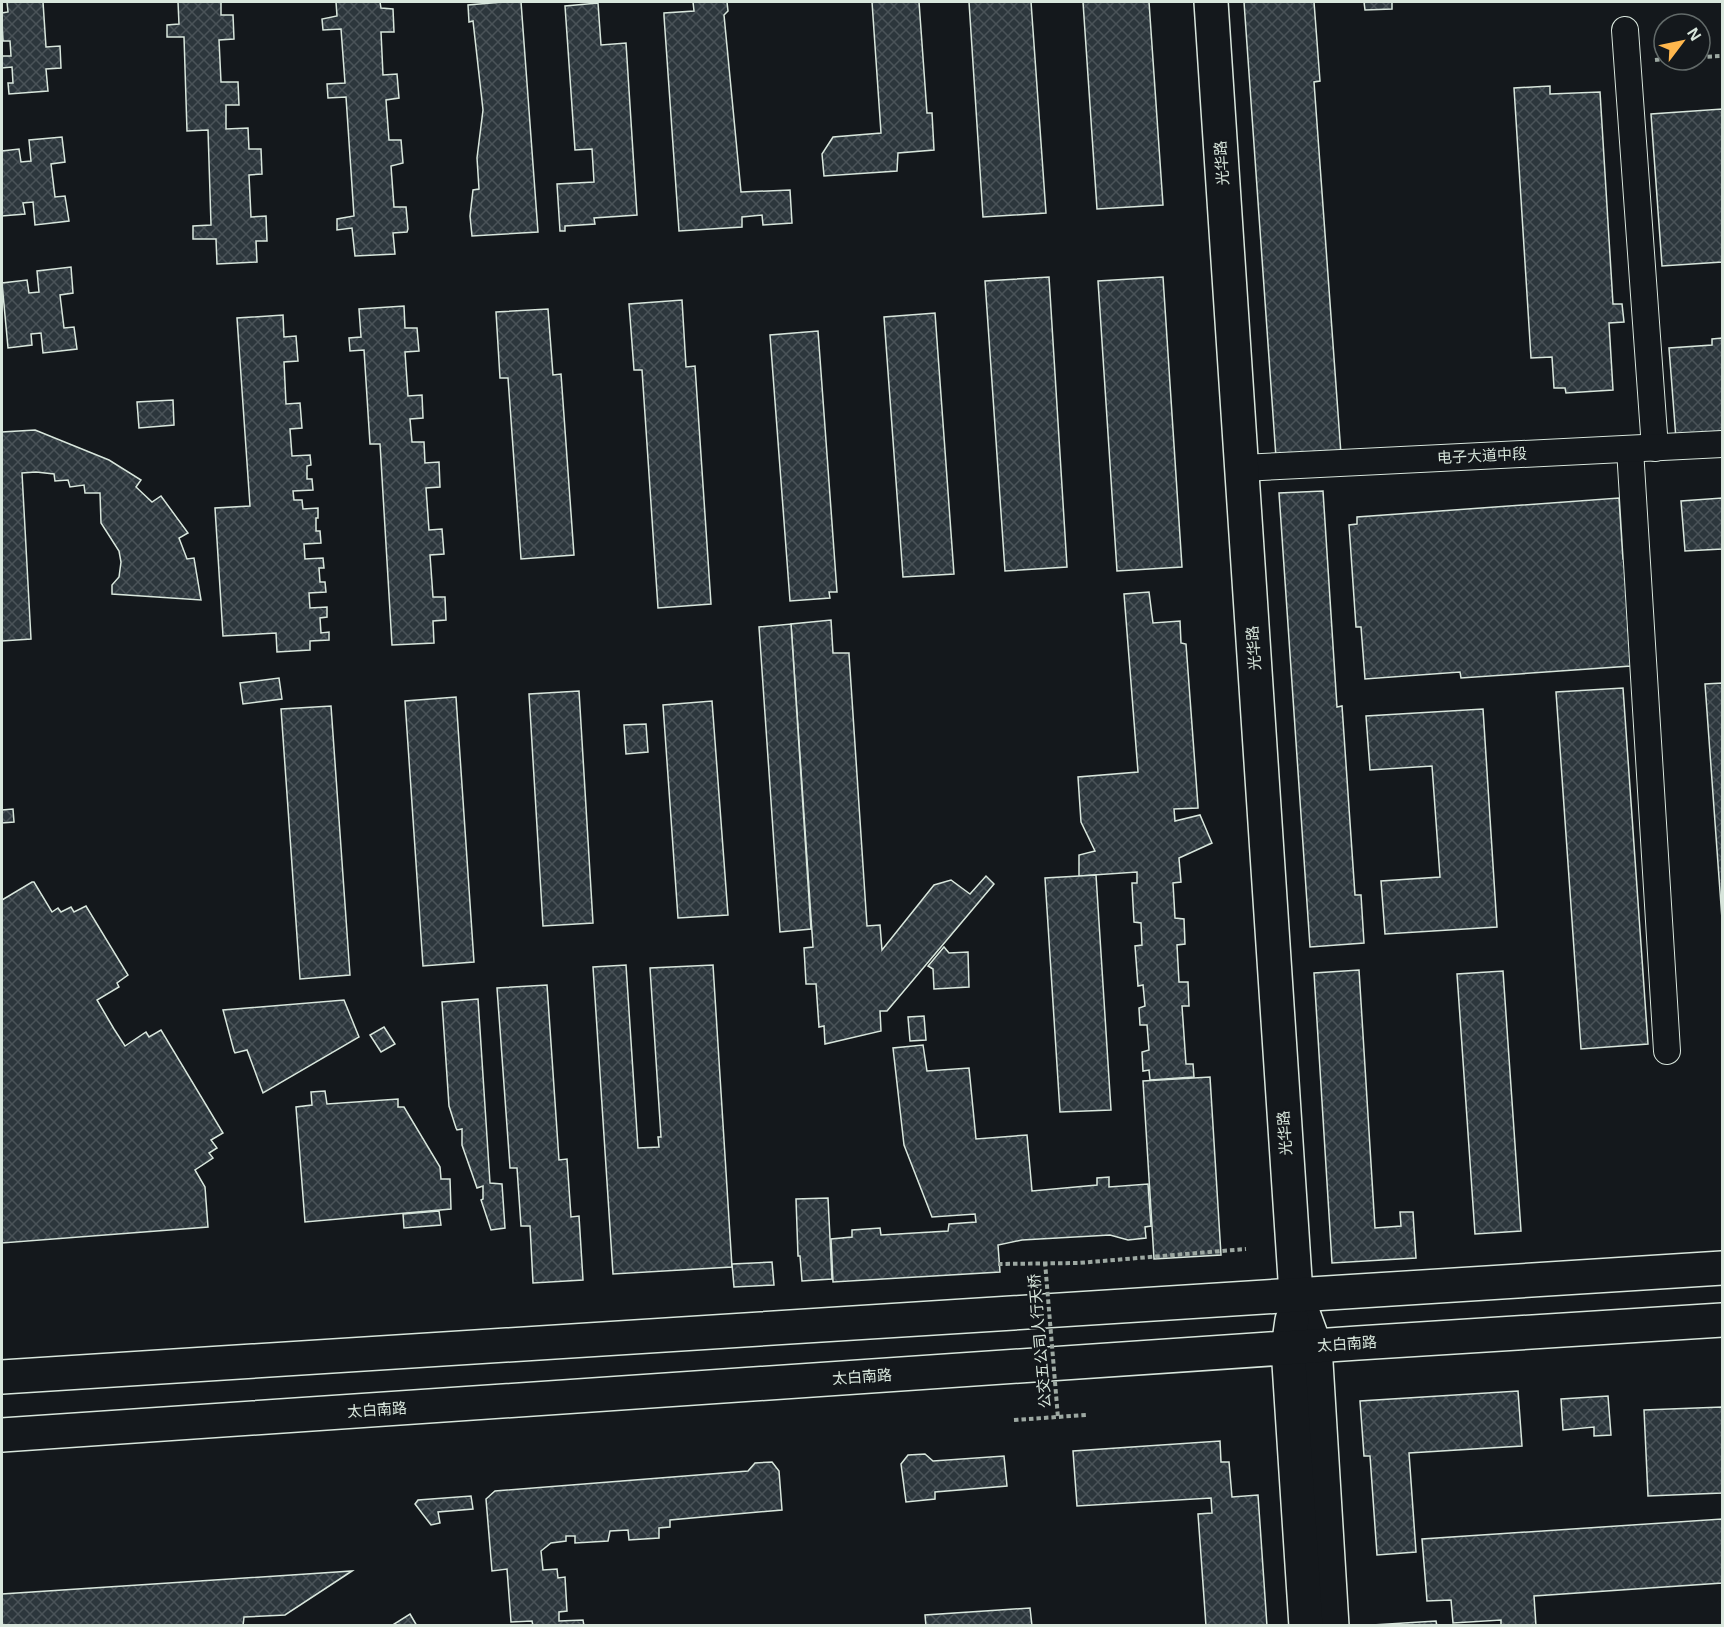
<svg xmlns="http://www.w3.org/2000/svg" width="1724" height="1627" viewBox="0 0 1724 1627" font-family="Helvetica,'Noto Sans SC',sans-serif">
	<style>
		.building { fill: url(#building-cross-hatch); stroke: #d8e6dc; stroke-width: 1.5 }
		.lines { fill: none; stroke-linecap: round; stroke-linejoin: round }
		.street-casing { stroke: #d8e6dc; stroke-width: 28 }
		.secondary-casing { stroke: #d8e6dc; stroke-width: 36 }
		.primary-casing { stroke: #d8e6dc; stroke-width: 36 }
		.path { stroke: #9da8a2; stroke-width: 4; stroke-dasharray: 4.5 3; stroke-linecap: butt }
		.street { stroke: #14181c; stroke-width: 26 }
		.secondary { stroke: #14181c; stroke-width: 33 }
		.primary { stroke: #14181c; stroke-width: 33 }
		.path-bridge { stroke: #9da8a2; stroke-width: 4; stroke-dasharray: 4.5 3; stroke-linecap: butt }
		.labels { text-anchor: middle; stroke-width: 4.5; stroke-linejoin: round; paint-order: stroke }
		.street-label { font-size: 15px; fill: #d8e6dc; stroke: #14181c }
	</style>
	<defs>
		<pattern id="building-cross-hatch" width="8" height="8" patternUnits="userSpaceOnUse" patternTransform="scale(1.5)"><rect width="8" height="8" fill="#2c363c"/><path d="M0 0l8 8M0 8l8-8" fill="none" stroke="#4a5358"/></pattern>
	</defs>
	<rect width="100%" height="100%" fill="#14181c"/>
	<g class="building">
		<path d="M 7,2 L 51,2 L 43,2 L 46,47 L 60,46 L 61,68 L 46,69 L 48,91 L 9,94 L 8,83 L 13,83 L 12,67 L 2,68 L 2,56 L 11,56 L 10,41 L 3,41 L 2,22 L 2,13 L 8,12 Z"/>
		<path d="M 178,2 L 221,2 L 221,15 L 233,15 L 234,39 L 219,40 L 221,82 L 238,82 L 239,105 L 226,105 L 226,129 L 248,128 L 249,149 L 261,149 L 262,174 L 249,175 L 251,217 L 266,216 L 267,241 L 256,241 L 257,262 L 217,264 L 216,239 L 193,239 L 193,226 L 211,225 L 208,130 L 187,131 L 184,37 L 167,37 L 167,25 L 179,24 Z"/>
		<path d="M 336,2 L 380,2 L 381,8 L 393,9 L 394,32 L 381,32 L 383,75 L 397,74 L 399,98 L 386,100 L 389,140 L 401,140 L 403,163 L 391,166 L 394,207 L 406,207 L 408,229 L 407,232 L 393,233 L 395,254 L 355,256 L 352,228 L 337,230 L 337,219 L 354,216 L 346,97 L 328,98 L 327,84 L 345,83 L 341,29 L 323,30 L 322,19 L 337,16 Z"/>
		<path d="M 503,2 L 521,2 L 538,232 L 472,236 L 470,216 L 473,190 L 479,189 L 477,158 L 483,110 L 473,21 L 469,22 L 468,5 Z"/>
		<path d="M 693,2 L 727,2 L 728,11 L 724,15 L 741,192 L 790,190 L 792,223 L 763,225 L 762,215 L 742,217 L 742,227 L 679,231 L 664,16 L 664,13 L 694,11 Z"/>
		<path d="M 872,2 L 919,2 L 927,113 L 932,113 L 934,150 L 898,153 L 897,171 L 824,176 L 822,154 L 833,137 L 881,133 Z"/>
		<path d="M 969,2 L 1031,2 L 1046,213 L 983,217 Z"/>
		<path d="M 1083,2 L 1149,2 L 1163,205 L 1097,209 Z"/>
		<path d="M 1244,2 L 1314,2 L 1320,81 L 1314,82 L 1342,468 L 1277,472 Z"/>
		<path d="M 1364,2 L 1392,2 L 1392,9 L 1365,10 Z"/>
		<path d="M 598,3 L 601,45 L 626,43 L 637,215 L 594,218 L 595,224 L 565,226 L 565,231 L 560,231 L 557,184 L 594,182 L 592,149 L 575,150 L 565,6 Z"/>
		<path d="M 1550,86 L 1550,94 L 1600,92 L 1613,304 L 1622,304 L 1624,322 L 1609,323 L 1613,390 L 1566,393 L 1565,388 L 1554,388 L 1552,357 L 1531,358 L 1514,88 Z"/>
		<path d="M 1722,109 L 1722,262 L 1662,266 L 1651,114 Z"/>
		<path d="M 62,137 L 65,162 L 51,164 L 55,197 L 65,196 L 69,221 L 35,225 L 33,202 L 23,203 L 25,214 L 2,216 L 2,151 L 19,149 L 21,162 L 31,161 L 29,140 Z"/>
		<path d="M 71,267 L 73,293 L 60,295 L 64,328 L 74,327 L 77,349 L 43,353 L 41,333 L 31,334 L 32,345 L 8,348 L 2,283 L 27,280 L 29,293 L 39,292 L 37,271 Z"/>
		<path d="M 1049,277 L 1067,567 L 1005,571 L 985,281 Z"/>
		<path d="M 1163,277 L 1182,567 L 1117,571 L 1098,281 Z"/>
		<path d="M 682,300 L 686,367 L 695,366 L 711,604 L 658,608 L 642,370 L 634,370 L 629,304 Z"/>
		<path d="M 404,306 L 405,328 L 417,328 L 419,351 L 405,352 L 408,396 L 422,395 L 423,418 L 410,419 L 412,442 L 424,442 L 425,463 L 439,462 L 440,487 L 426,488 L 429,530 L 442,529 L 444,554 L 430,555 L 433,597 L 445,597 L 446,620 L 433,621 L 434,643 L 392,645 L 380,444 L 370,444 L 364,350 L 350,351 L 349,338 L 361,337 L 359,309 Z"/>
		<path d="M 548,309 L 553,375 L 561,374 L 574,555 L 521,559 L 508,378 L 500,378 L 496,312 Z"/>
		<path d="M 935,313 L 954,574 L 903,577 L 884,317 Z"/>
		<path d="M 283,315 L 284,337 L 296,336 L 298,361 L 284,362 L 286,404 L 300,403 L 302,428 L 290,429 L 292,456 L 310,455 L 311,465 L 307,466 L 307,479 L 312,479 L 313,490 L 293,491 L 294,500 L 302,500 L 303,509 L 318,508 L 318,518 L 316,518 L 316,531 L 320,531 L 321,543 L 304,544 L 305,559 L 323,558 L 324,568 L 319,568 L 320,582 L 325,582 L 326,592 L 309,593 L 310,608 L 327,607 L 327,617 L 320,618 L 321,633 L 329,632 L 329,640 L 310,641 L 310,650 L 277,652 L 276,633 L 223,636 L 215,508 L 250,506 L 237,318 Z"/>
		<path d="M 818,331 L 837,592 L 829,592 L 830,598 L 790,601 L 770,335 Z"/>
		<path d="M 1722,338 L 1722,436 L 1676,439 L 1669,348 L 1712,345 L 1712,339 Z"/>
		<path d="M 173,400 L 174,425 L 139,428 L 137,402 Z"/>
		<path d="M 35,430 L 109,460 L 141,480 L 136,487 L 152,502 L 161,496 L 188,533 L 179,538 L 187,559 L 194,558 L 201,600 L 112,594 L 112,585 L 119,577 L 121,562 L 119,551 L 101,523 L 100,493 L 85,493 L 84,485 L 70,487 L 68,480 L 55,481 L 54,474 L 36,472 L 22,473 L 31,639 L 2,641 L 2,432 Z"/>
		<path d="M 1323,491 L 1337,707 L 1342,706 L 1355,895 L 1361,895 L 1364,943 L 1310,947 L 1279,493 Z"/>
		<path d="M 1619,498 L 1623,559 L 1631,559 L 1637,625 L 1628,626 L 1631,666 L 1461,678 L 1460,672 L 1365,679 L 1361,627 L 1356,627 L 1349,525 L 1357,524 L 1357,517 Z"/>
		<path d="M 1722,498 L 1722,549 L 1685,551 L 1681,501 Z"/>
		<path d="M 1149,592 L 1153,623 L 1180,621 L 1181,643 L 1186,644 L 1198,806 L 1198,808 L 1174,809 L 1175,821 L 1200,815 L 1212,843 L 1179,858 L 1181,882 L 1173,883 L 1175,918 L 1184,919 L 1185,944 L 1177,945 L 1179,982 L 1188,982 L 1189,1006 L 1182,1006 L 1186,1064 L 1193,1064 L 1194,1077 L 1150,1080 L 1149,1070 L 1143,1071 L 1142,1052 L 1149,1050 L 1147,1025 L 1140,1025 L 1139,1008 L 1145,1006 L 1143,985 L 1138,986 L 1135,946 L 1142,945 L 1141,923 L 1134,922 L 1132,885 L 1132,883 L 1137,883 L 1137,872 L 1079,876 L 1079,855 L 1095,851 L 1081,822 L 1078,777 L 1138,772 L 1124,594 Z"/>
		<path d="M 831,620 L 833,653 L 849,653 L 849,654 L 867,926 L 880,925 L 882,950 L 934,885 L 951,880 L 970,894 L 986,876 L 994,884 L 887,1011 L 880,1011 L 881,1031 L 825,1044 L 824,1026 L 819,1027 L 816,984 L 806,984 L 804,948 L 813,947 L 791,624 Z"/>
		<path d="M 791,624 L 811,929 L 780,932 L 759,627 Z"/>
		<path d="M 279,678 L 282,699 L 243,704 L 240,683 Z"/>
		<path d="M 1722,683 L 1722,919 L 1705,684 Z"/>
		<path d="M 1623,688 L 1648,1044 L 1581,1049 L 1556,692 Z"/>
		<path d="M 579,691 L 593,923 L 543,926 L 529,694 Z"/>
		<path d="M 456,697 L 474,962 L 423,966 L 405,701 Z"/>
		<path d="M 712,701 L 728,915 L 678,918 L 663,705 Z"/>
		<path d="M 331,706 L 350,975 L 300,979 L 281,709 Z"/>
		<path d="M 1483,709 L 1497,927 L 1385,934 L 1381,881 L 1440,877 L 1432,766 L 1370,770 L 1366,716 Z"/>
		<path d="M 646,724 L 648,752 L 626,754 L 624,725 Z"/>
		<path d="M 13,809 L 14,822 L 2,823 L 2,810 Z"/>
		<path d="M 1096,875 L 1111,1110 L 1060,1112 L 1045,878 Z"/>
		<path d="M 32,882 L 34,882 L 52,912 L 58,908 L 61,912 L 71,907 L 74,912 L 86,906 L 128,975 L 117,983 L 119,987 L 97,1000 L 114,1029 L 125,1046 L 146,1032 L 149,1037 L 161,1030 L 223,1133 L 211,1140 L 217,1148 L 209,1153 L 213,1158 L 195,1170 L 205,1187 L 208,1227 L 2,1243 L 2,900 Z"/>
		<path d="M 944,947 L 949,953 L 968,952 L 969,987 L 934,989 L 933,969 L 928,966 Z"/>
		<path d="M 626,965 L 638,1148 L 659,1147 L 658,1137 L 661,1137 L 650,968 L 713,965 L 732,1267 L 613,1274 L 593,967 Z"/>
		<path d="M 1359,970 L 1375,1228 L 1401,1226 L 1400,1212 L 1413,1212 L 1416,1258 L 1332,1263 L 1314,973 Z"/>
		<path d="M 1503,971 L 1521,1231 L 1475,1234 L 1457,974 Z"/>
		<path d="M 547,985 L 559,1160 L 567,1159 L 571,1217 L 579,1216 L 583,1280 L 533,1283 L 530,1226 L 521,1226 L 517,1168 L 510,1168 L 497,988 Z"/>
		<path d="M 478,999 L 490,1183 L 502,1184 L 505,1228 L 491,1230 L 481,1200 L 483,1199 L 483,1186 L 477,1188 L 462,1145 L 462,1129 L 457,1130 L 456,1128 L 449,1106 L 442,1002 Z"/>
		<path d="M 344,1000 L 359,1037 L 263,1093 L 247,1050 L 235,1053 L 234,1051 L 223,1010 Z"/>
		<path d="M 924,1016 L 926,1040 L 910,1041 L 908,1017 Z"/>
		<path d="M 384,1027 L 395,1044 L 381,1052 L 370,1035 Z"/>
		<path d="M 923,1045 L 927,1071 L 969,1068 L 976,1139 L 1027,1135 L 1032,1191 L 1097,1185 L 1097,1178 L 1109,1177 L 1109,1187 L 1148,1184 L 1151,1226 L 1145,1227 L 1146,1238 L 1128,1240 L 1110,1235 L 1022,1240 L 998,1245 L 1000,1272 L 833,1282 L 831,1239 L 852,1237 L 852,1230 L 880,1228 L 881,1235 L 948,1231 L 949,1224 L 976,1222 L 975,1214 L 932,1217 L 904,1145 L 893,1048 Z"/>
		<path d="M 1210,1077 L 1221,1255 L 1154,1259 L 1143,1081 Z"/>
		<path d="M 325,1091 L 327,1104 L 398,1099 L 398,1107 L 404,1107 L 440,1167 L 441,1179 L 450,1179 L 451,1209 L 305,1222 L 296,1107 L 312,1105 L 311,1092 Z"/>
		<path d="M 828,1198 L 832,1279 L 802,1281 L 800,1256 L 798,1256 L 796,1199 Z"/>
		<path d="M 439,1211 L 441,1225 L 404,1228 L 403,1214 Z"/>
		<path d="M 772,1262 L 774,1285 L 734,1287 L 732,1264 Z"/>
		<path d="M 1518,1391 L 1522,1446 L 1409,1453 L 1416,1552 L 1377,1555 L 1370,1456 L 1364,1456 L 1360,1401 Z"/>
		<path d="M 1608,1396 L 1611,1435 L 1594,1436 L 1594,1427 L 1563,1430 L 1561,1399 Z"/>
		<path d="M 1722,1407 L 1722,1493 L 1648,1496 L 1644,1410 Z"/>
		<path d="M 1220,1441 L 1221,1462 L 1229,1462 L 1232,1497 L 1258,1495 L 1267,1626 L 1206,1626 L 1198,1514 L 1212,1513 L 1211,1498 L 1077,1506 L 1073,1451 Z"/>
		<path d="M 925,1454 L 933,1461 L 1004,1456 L 1007,1486 L 935,1492 L 935,1499 L 906,1502 L 901,1464 L 908,1455 Z"/>
		<path d="M 772,1462 L 779,1471 L 782,1510 L 670,1520 L 670,1527 L 659,1528 L 659,1538 L 629,1540 L 628,1530 L 610,1531 L 608,1541 L 575,1543 L 575,1536 L 566,1536 L 566,1541 L 551,1543 L 541,1551 L 543,1570 L 557,1569 L 558,1578 L 565,1577 L 567,1611 L 559,1612 L 559,1621 L 583,1620 L 584,1626 L 533,1626 L 532,1621 L 511,1622 L 507,1569 L 492,1571 L 486,1499 L 495,1491 L 748,1471 L 755,1463 Z"/>
		<path d="M 471,1496 L 473,1509 L 438,1512 L 440,1523 L 431,1525 L 415,1504 L 418,1500 Z"/>
		<path d="M 1722,1519 L 1722,1583 L 1534,1596 L 1536,1626 L 1501,1626 L 1501,1620 L 1453,1623 L 1451,1600 L 1427,1601 L 1422,1539 Z"/>
		<path d="M 352,1571 L 285,1615 L 244,1617 L 243,1626 L 2,1626 L 2,1594 Z"/>
		<path d="M 1030,1608 L 1032,1626 L 926,1626 L 925,1615 Z"/>
		<path d="M 410,1614 L 417,1626 L 391,1626 Z"/>
		<path d="M 1436,1621 L 1437,1626 L 1372,1625 Z"/>
	</g>
	<g class="lines">
		<g class="street-casing">
			<g id="street">
				<path d="M 1625,30 L 1655,448"/>
				<path d="M 1630,449 L 1667,1051"/>
				<path d="M 1242,468 L 1722,444"/>
			</g>
		</g>
		<g class="secondary-casing">
			<g id="secondary">
				<path d="M 1211,2 L 1296,1294 L 1315,1346 L 1332,1626"/>
				<path d="M 1292,1320 L 1288,1348 L 1306,1626"/>
			</g>
		</g>
		<g class="primary-casing">
			<g id="primary">
				<path d="M 2,1377 L 1722,1268"/>
				<path d="M 2,1435 L 1358,1343 L 1722,1320"/>
			</g>
		</g>
		<g class="path">
			<path d="M 1700,57 L 1722,56"/>
			<path d="M 1655,60 L 1664,59"/>
			<path d="M 998,1264 L 1078,1263 L 1246,1249"/>
			<path d="M 1014,1420 L 1086,1415"/>
		</g>
		<use href="#street" class="street"/>
		<use href="#secondary" class="secondary"/>
		<use href="#primary" class="primary"/>
		<path class="path-bridge" d="M 1045,1262 L 1058,1418"/>
	</g>
	<g class="labels">
		<g class="street-label">
			<text transform="translate(1222 163) rotate(-94)" y="5">光华路</text>
			<text transform="translate(1482 456) rotate(-3)" y="5">电子大道中段</text>
			<text transform="translate(1254 648) rotate(-94)" y="5">光华路</text>
			<text transform="translate(1285 1133) rotate(-94)" y="5">光华路</text>
			<text transform="translate(1040 1341) rotate(-95)" y="5">公交五公司人行天桥</text>
			<text transform="translate(1347 1344) rotate(-4)" y="5">太白南路</text>
			<text transform="translate(862 1377) rotate(-4)" y="5">太白南路</text>
			<text transform="translate(377 1410) rotate(-4)" y="5">太白南路</text>
		</g>
	</g>
	<rect width="1724" height="1627" fill="none" stroke="#d8e6dc" stroke-width="6"/>
	<g transform="translate(1682 42) rotate(58)"><circle r="28" fill="#14181c" stroke="#626a69" stroke-width="1.5"/>
	<path d="M0-4.5L10 22L0 15L-10 22Z" fill="#ffb74d"/>
	<text y="-9" font-size="16" font-weight="bold" text-anchor="middle" fill="#d8e6dc">N</text>
	</g>
</svg>
